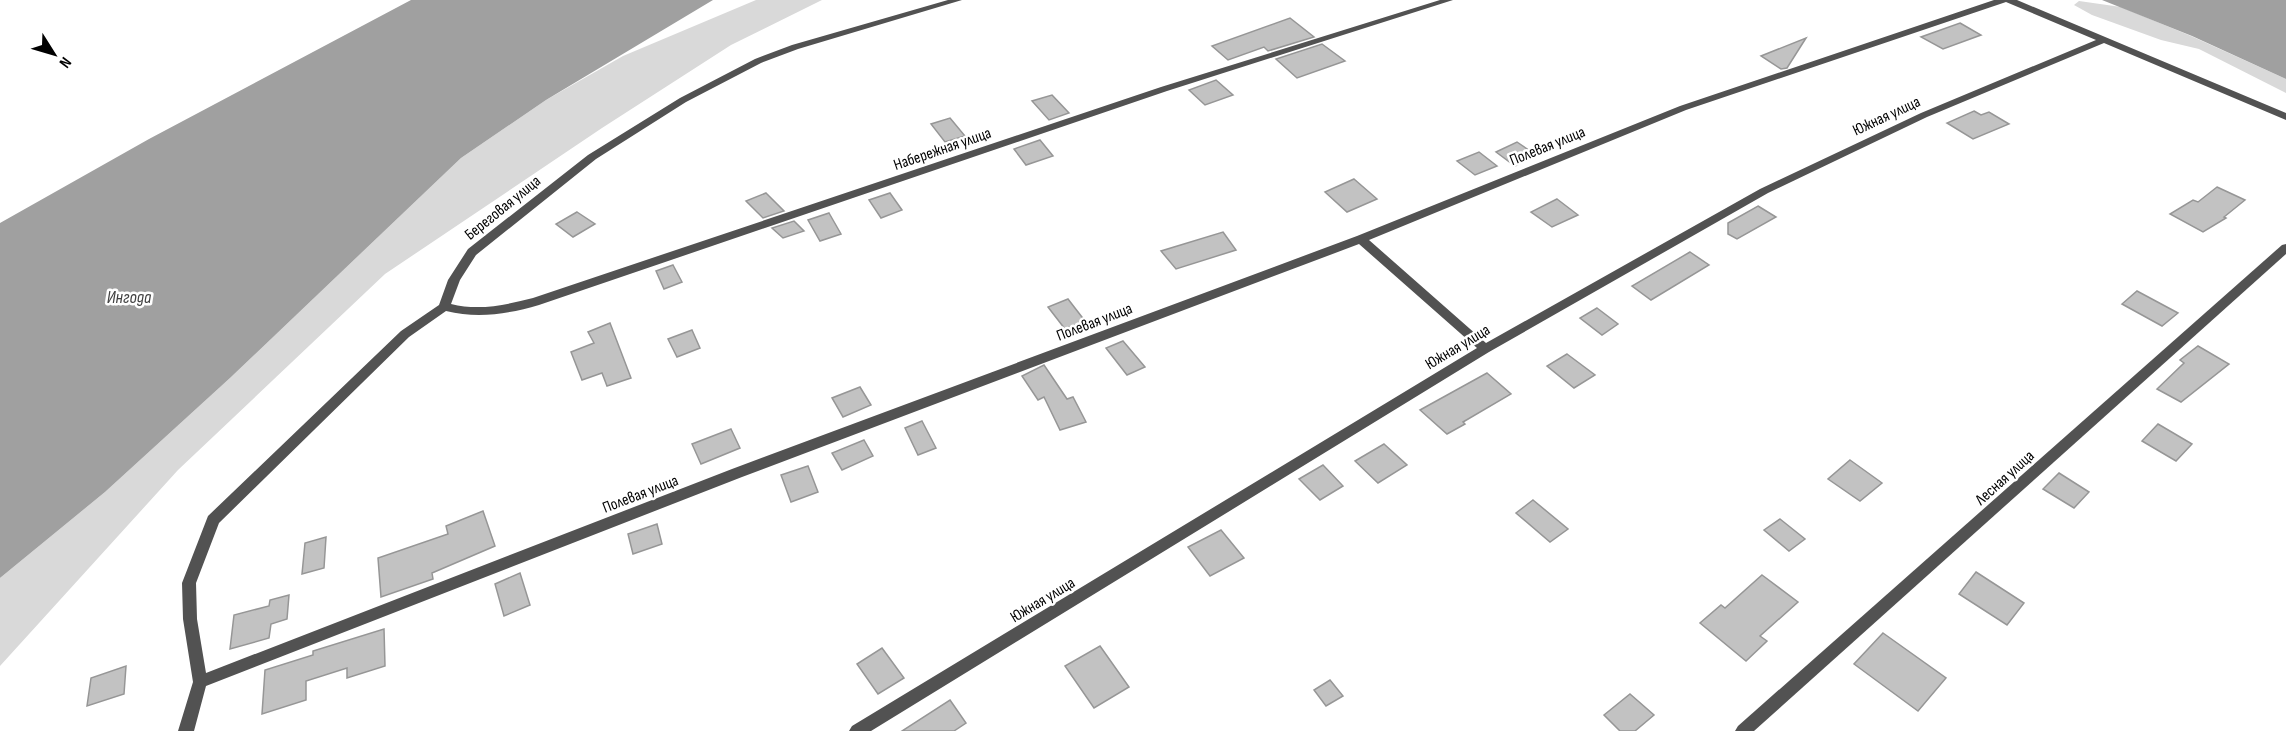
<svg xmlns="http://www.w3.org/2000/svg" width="2286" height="731" viewBox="0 0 2286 731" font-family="'Sofia Sans Condensed',sans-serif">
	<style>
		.green { fill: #d9d9d9 }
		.water { fill: #a0a0a0 }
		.building { fill: #c2c2c2; stroke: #969696; stroke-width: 1.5 }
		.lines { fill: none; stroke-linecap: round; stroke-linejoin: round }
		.minor { fill: #525252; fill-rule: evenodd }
		.labels { text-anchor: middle; stroke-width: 5; stroke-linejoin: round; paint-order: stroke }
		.street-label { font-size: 16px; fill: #000; stroke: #fff }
		.water-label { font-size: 18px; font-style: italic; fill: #414141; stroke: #fff }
	</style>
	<rect width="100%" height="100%" fill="#fff"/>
	<g class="green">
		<path d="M 756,0 L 822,0 L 731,45 L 602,128 L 385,274 L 178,470 L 0,666 L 0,578 L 105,492 L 230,378 L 461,158 L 546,100 L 623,56 Z"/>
		<path d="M 2079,1 L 2121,7 L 2191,36 L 2286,79 L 2286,93 L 2199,49 L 2161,40 L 2092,15 L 2074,5 Z"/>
	</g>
	<g class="water">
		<path d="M 411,0 L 713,0 L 546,100 L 461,158 L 230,378 L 105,492 L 0,578 L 0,223 L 149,139 Z"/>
		<path d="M 2102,0 L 2286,0 L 2286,79 L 2192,36 Z"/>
	</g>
	<g class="building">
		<path d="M 1290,18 L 1314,37 L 1268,51 L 1264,47 L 1228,60 L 1212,46 Z"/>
		<path d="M 1960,23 L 1981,35 L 1943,49 L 1921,37 Z"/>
		<path d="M 1806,38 L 1787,68 L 1781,69 L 1761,56 Z"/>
		<path d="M 1322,44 L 1345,61 L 1297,78 L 1276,59 Z"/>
		<path d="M 1216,80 L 1233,95 L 1205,105 L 1189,90 Z"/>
		<path d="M 1052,95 L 1069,113 L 1049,120 L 1032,101 Z"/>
		<path d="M 1974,111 L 1981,115 L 1989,112 L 2009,124 L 1973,139 L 1947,123 Z"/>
		<path d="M 950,118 L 965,136 L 945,142 L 931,124 Z"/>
		<path d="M 1040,140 L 1053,156 L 1026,165 L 1014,149 Z"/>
		<path d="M 1517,142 L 1536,155 L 1515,166 L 1496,152 Z"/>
		<path d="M 1479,152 L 1497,166 L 1475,175 L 1457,161 Z"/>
		<path d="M 1354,179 L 1377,199 L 1347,212 L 1325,192 Z"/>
		<path d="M 2217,187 L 2245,200 L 2224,217 L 2226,218 L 2203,232 L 2170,214 L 2193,200 L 2198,202 Z"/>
		<path d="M 766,193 L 784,211 L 763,218 L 746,201 Z"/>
		<path d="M 890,193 L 902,210 L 881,218 L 869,200 Z"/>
		<path d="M 1557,199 L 1578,215 L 1552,227 L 1531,212 Z"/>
		<path d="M 1758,206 L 1776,217 L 1737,239 L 1728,234 L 1728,223 Z"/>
		<path d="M 577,212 L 595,224 L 573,237 L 556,224 Z"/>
		<path d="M 829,213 L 841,234 L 820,241 L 808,220 Z"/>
		<path d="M 794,221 L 804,231 L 783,238 L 772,228 Z"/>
		<path d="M 1223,232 L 1236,250 L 1176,269 L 1161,251 Z"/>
		<path d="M 1690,252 L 1709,265 L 1651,300 L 1632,286 Z"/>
		<path d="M 673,265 L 682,282 L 664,289 L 656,271 Z"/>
		<path d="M 2137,291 L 2178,313 L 2162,326 L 2122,304 Z"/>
		<path d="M 1068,299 L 1085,321 L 1065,329 L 1048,307 Z"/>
		<path d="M 1597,308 L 1618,324 L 1602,335 L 1580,318 Z"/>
		<path d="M 610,323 L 631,378 L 607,386 L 602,373 L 582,380 L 571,352 L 594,343 L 588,332 Z"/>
		<path d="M 692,330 L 700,348 L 677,357 L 668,339 Z"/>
		<path d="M 1123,341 L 1145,367 L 1127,375 L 1106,348 Z"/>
		<path d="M 2198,346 L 2229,364 L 2181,402 L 2157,389 L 2184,363 L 2180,360 Z"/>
		<path d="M 1567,354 L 1595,375 L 1574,388 L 1547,366 Z"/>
		<path d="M 1044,365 L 1067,399 L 1073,397 L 1086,422 L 1060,430 L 1044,397 L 1038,400 L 1022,376 Z"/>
		<path d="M 1487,373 L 1511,394 L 1463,422 L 1465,424 L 1447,434 L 1420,410 Z"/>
		<path d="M 860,387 L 871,405 L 843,417 L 832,398 Z"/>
		<path d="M 922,421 L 936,448 L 918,455 L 905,428 Z"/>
		<path d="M 2158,424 L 2192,444 L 2176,461 L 2142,441 Z"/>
		<path d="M 731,429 L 740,448 L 701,464 L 692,444 Z"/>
		<path d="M 864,440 L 873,456 L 842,470 L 832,453 Z"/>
		<path d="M 1384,444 L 1407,465 L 1378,483 L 1355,461 Z"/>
		<path d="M 1850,460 L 1882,483 L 1860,501 L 1828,479 Z"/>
		<path d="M 1323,465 L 1343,486 L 1320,500 L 1299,479 Z"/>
		<path d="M 808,466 L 818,492 L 791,502 L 781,475 Z"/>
		<path d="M 2059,473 L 2089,492 L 2074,508 L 2043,489 Z"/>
		<path d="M 1533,500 L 1568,529 L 1550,542 L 1516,513 Z"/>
		<path d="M 483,511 L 495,546 L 432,573 L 433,579 L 381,597 L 378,558 L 448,534 L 446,526 Z"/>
		<path d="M 1780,519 L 1805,539 L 1789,551 L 1764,530 Z"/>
		<path d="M 657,524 L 662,544 L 633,554 L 628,534 Z"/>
		<path d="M 1221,530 L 1244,558 L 1210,576 L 1188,547 Z"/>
		<path d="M 326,537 L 324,568 L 302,574 L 305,543 Z"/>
		<path d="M 1976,572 L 2024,603 L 2007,625 L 1959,594 Z"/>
		<path d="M 520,573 L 530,605 L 504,616 L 495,584 Z"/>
		<path d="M 1762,575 L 1798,602 L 1760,636 L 1767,641 L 1746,661 L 1700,623 L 1721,605 L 1725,608 Z"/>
		<path d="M 289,595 L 287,619 L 271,624 L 269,638 L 230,649 L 234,615 L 269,606 L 270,600 Z"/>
		<path d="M 384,629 L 385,666 L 347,678 L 347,668 L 306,681 L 306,700 L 262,714 L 265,670 L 313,655 L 313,651 Z"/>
		<path d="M 1883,633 L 1946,678 L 1918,711 L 1854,664 Z"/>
		<path d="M 1100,646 L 1129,687 L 1094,708 L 1065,666 Z"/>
		<path d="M 882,648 L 904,678 L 878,694 L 857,664 Z"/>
		<path d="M 126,666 L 124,694 L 87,706 L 91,678 Z"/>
		<path d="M 1330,680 L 1343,696 L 1326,706 L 1314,690 Z"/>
		<path d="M 1630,694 L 1654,715 L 1635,731 L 1620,731 L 1604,715 Z"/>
		<path d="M 950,700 L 966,723 L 954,731 L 902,731 Z"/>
	</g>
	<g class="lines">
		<g class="minor">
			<path d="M 948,0 L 962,0 L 798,49 L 761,63 L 686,102 L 596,159 L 476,255 L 460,280 L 451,304 C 479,311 506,305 533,298 L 1161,87 L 1440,0 L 1453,0 L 1167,91 L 539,305 C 508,314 478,319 446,311 L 409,337 L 219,523 L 196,583 L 197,619 L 206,673 L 732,469 L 1357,236 L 1680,106 L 1994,0 L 2017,0 L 2286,113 L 2286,120 L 2104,43 L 1927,117 L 1768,193 L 1489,352 L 871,731 L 849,731 L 852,726 L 1477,348 L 1359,244 L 742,477 L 206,686 L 194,731 L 178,731 L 193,682 L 183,619 L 182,583 L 208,516 L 401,331 L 439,305 L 448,280 L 468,249 L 588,155 L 680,98 L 755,59 L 792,45 ZM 2006,2 L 2096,40 L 1921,113 L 1760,189 L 1486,343 L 1369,240 L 1686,110 Z"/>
			<path d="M 2286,244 L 2286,254 L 1754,731 L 1735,731 L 1738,726 L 2282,245 Z"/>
		</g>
	</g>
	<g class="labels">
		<g class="street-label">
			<text transform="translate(1886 115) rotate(-25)" y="6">Южная улица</text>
			<text transform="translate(1547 145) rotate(-22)" y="6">Полевая улица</text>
			<text transform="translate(942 148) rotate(-19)" y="6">Набережная улица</text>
			<text transform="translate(502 207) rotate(-39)" y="6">Береговая улица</text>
			<text transform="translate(1094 321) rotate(-21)" y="6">Полевая улица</text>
			<text transform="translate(1457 346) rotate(-31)" y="6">Южная улица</text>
			<text transform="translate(2004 477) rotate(-42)" y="6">Лесная улица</text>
			<text transform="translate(640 493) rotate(-21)" y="6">Полевая улица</text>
			<text transform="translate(1042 599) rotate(-31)" y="6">Южная улица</text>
		</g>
		<g class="water-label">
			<text x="129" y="303">Ингода</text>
		</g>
	</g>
	<g transform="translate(54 54) rotate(127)" stroke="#ffffff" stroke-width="4.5" paint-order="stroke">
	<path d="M0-4.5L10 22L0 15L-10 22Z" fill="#000000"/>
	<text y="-9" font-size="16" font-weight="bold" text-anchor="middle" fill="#000000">N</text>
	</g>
</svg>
